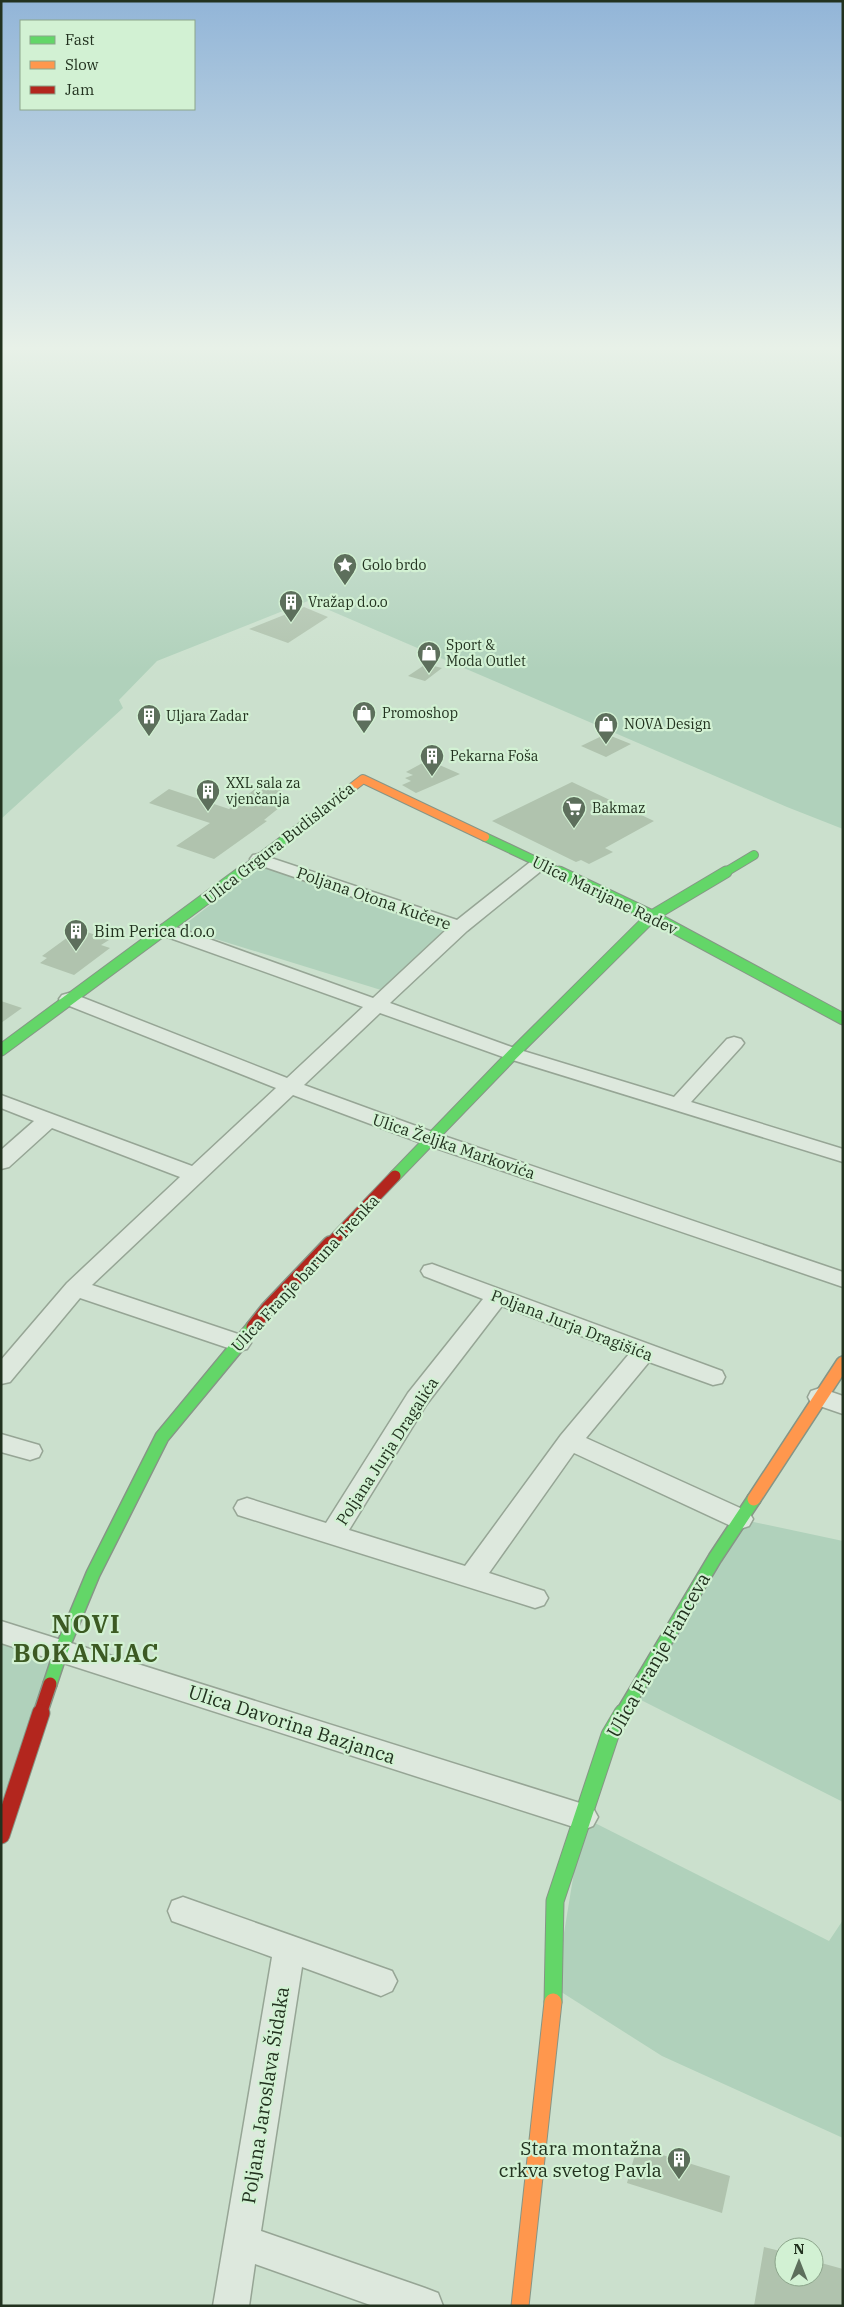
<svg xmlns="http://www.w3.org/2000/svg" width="844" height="2307" viewBox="0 0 844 2307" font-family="'IBM Plex Serif',serif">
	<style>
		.green { fill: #b0d1bb }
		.building { fill: #b0c3ae }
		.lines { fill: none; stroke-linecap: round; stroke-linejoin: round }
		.street-casing { stroke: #96a595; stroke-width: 3 }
		.fast-far3-casing { stroke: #869586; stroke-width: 10 }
		.fast-far2-casing { stroke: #869586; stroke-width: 13 }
		.fast-far1-casing { stroke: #869586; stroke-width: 16 }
		.fast-casing { stroke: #869586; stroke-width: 19 }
		.slow-far2-casing { stroke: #869586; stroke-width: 10 }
		.slow-far1-casing { stroke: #869586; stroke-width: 16 }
		.slow-casing { stroke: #869586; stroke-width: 19 }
		.jam-far2-casing { stroke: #869586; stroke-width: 13 }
		.jam-far1-casing { stroke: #869586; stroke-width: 16 }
		.jam-casing { stroke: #869586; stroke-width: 19 }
		.street { fill: #dde8dd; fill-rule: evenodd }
		.fast-far3 { stroke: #63d668; stroke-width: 8 }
		.fast-far2 { stroke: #63d668; stroke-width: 11 }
		.fast-far1 { stroke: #63d668; stroke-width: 13 }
		.fast { stroke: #63d668; stroke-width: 17 }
		.slow-far2 { stroke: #ff974d; stroke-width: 8 }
		.slow-far1 { stroke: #ff974d; stroke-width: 13 }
		.slow { stroke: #ff974d; stroke-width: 17 }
		.jam-far2 { stroke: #b3261e; stroke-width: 11 }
		.jam-far1 { stroke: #b3261e; stroke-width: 13 }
		.jam { stroke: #b3261e; stroke-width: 17 }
		.labels { text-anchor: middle; stroke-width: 4.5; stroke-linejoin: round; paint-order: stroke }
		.far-poi-label { font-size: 14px; fill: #22321f; stroke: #d2f1d3; text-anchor: start }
		.street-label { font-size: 16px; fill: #22321f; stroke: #d2f1d3 }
		.poi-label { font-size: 16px; fill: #22321f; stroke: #d2f1d3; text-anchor: start }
		.near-street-label { font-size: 19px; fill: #22321f; stroke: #d2f1d3 }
		.near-poi-label { font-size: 19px; fill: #22321f; stroke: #d2f1d3; text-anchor: end }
		.near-district-label { font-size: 25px; font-weight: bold; letter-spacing: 1px; fill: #3c5a23; stroke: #d2f1d3 }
	</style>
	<rect width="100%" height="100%" fill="#cbe0cd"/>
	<g class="green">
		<path d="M 1,346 L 843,346 L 843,829 L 787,807 L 308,601 L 157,661 L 119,700 L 123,708 L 1,819 Z"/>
		<path d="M 261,866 L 447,932 L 381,990 L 180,928 Z"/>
		<path d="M 740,1519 L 843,1541 L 843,1802 L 633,1696 Z"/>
		<path d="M 1,1632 L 61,1651 L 1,1835 Z"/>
		<path d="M 583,1817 L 829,1941 L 843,1920 L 843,2138 L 662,2056 L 555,1988 Z"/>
	</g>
	<g class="building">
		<path d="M 304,607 L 328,617 L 288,643 L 249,629 Z"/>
		<path d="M 426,664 L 442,668 L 425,681 L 408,676 Z"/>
		<path d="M 606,734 L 631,744 L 606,757 L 581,746 Z"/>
		<path d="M 428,760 L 460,774 L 416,793 L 402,785 L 411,781 L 405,778 L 413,775 L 406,772 Z"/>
		<path d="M 264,782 L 284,788 L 274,795 L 290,799 L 264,820 L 267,821 L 214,859 L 176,846 L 210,823 L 149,803 L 169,789 L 229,809 Z"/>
		<path d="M 572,782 L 654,821 L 605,848 L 613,852 L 589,864 L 581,860 L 576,862 L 492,821 Z"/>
		<path d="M 79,929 L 109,940 L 101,945 L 110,948 L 74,975 L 40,963 L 47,958 L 42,956 Z"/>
		<path d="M 1,1001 L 22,1008 L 1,1023 Z"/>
		<path d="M 637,2147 L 730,2176 L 722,2213 L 627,2183 Z"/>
		<path d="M 764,2247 L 784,2252 L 784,2277 L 814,2277 L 814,2261 L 843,2269 L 843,2306 L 754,2306 Z"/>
	</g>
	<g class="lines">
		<g class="street-casing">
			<g id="street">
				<path d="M 259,854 L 457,920 L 534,859 L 546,859 L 549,863 L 546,867 L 467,931 L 390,1003 L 520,1050 L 674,1097 L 727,1039 L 734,1037 L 741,1039 L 744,1043 L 741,1047 L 691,1102 L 843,1149 L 843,1162 L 506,1058 L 380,1013 L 304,1085 L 438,1134 L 843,1272 L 843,1287 L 424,1144 L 293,1095 L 92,1285 L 247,1337 L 251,1343 L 247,1349 L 239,1351 L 231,1349 L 80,1298 L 10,1382 L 1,1384 L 1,1360 L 67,1283 L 180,1177 L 52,1128 L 9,1167 L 1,1169 L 1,1150 L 34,1121 L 1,1108 L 1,1095 L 192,1166 L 276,1088 L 62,1003 L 59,999 L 62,995 L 69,993 L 76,995 L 287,1078 L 363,1007 L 159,934 L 157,930 L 159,926 L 166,924 L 173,926 L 373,998 L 447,929 L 253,863 L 250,859 L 253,855 Z"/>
				<path d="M 432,1264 L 722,1371 L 725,1377 L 722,1383 L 713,1385 L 649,1362 L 586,1438 L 749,1512 L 753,1519 L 749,1526 L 740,1529 L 731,1526 L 574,1453 L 489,1573 L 544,1591 L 548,1598 L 544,1605 L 535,1608 L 238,1515 L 234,1508 L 238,1501 L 247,1498 L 326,1523 L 408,1393 L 483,1299 L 424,1276 L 421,1271 L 424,1266 ZM 502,1306 L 629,1354 L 561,1435 L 465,1566 L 349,1530 L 426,1405 Z"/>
				<path d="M 820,1388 L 843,1396 L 843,1414 L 811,1403 L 808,1397 L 811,1391 Z"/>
				<path d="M 1,1434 L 39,1445 L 42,1451 L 39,1457 L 30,1460 L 1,1452 Z"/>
				<path d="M 1,1621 L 583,1804 L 593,1808 L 598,1817 L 593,1826 L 583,1830 L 1,1643 Z"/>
				<path d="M 183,1897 L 392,1971 L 397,1981 L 392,1991 L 381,1996 L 302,1967 L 261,2231 L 425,2288 L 438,2293 L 443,2306 L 373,2306 L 255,2264 L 249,2306 L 213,2306 L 272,1957 L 172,1921 L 168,1911 L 172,1901 Z"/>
			</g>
		</g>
		<g class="fast-far3-casing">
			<g id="fast-far3">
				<path d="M 485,837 L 561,873"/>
				<path d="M 240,873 L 336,800"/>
				<path d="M 724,873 L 754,855"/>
			</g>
		</g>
		<g class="fast-far2-casing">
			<g id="fast-far2">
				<path d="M 559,872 L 652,916 L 843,1019"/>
				<path d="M 1,1050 L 242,872"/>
				<path d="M 395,1176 L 513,1054 L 652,916 L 726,872"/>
			</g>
		</g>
		<g class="fast-far1-casing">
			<g id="fast-far1">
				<path d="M 50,1684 L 61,1651 L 93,1574 L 162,1437 L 253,1327"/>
				<path d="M 622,1714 L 715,1558 L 754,1499"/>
			</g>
		</g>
		<g class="fast-casing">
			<path id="fast" d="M 553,2002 L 555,1901 L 610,1735 L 623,1713"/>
		</g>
		<g class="slow-far2-casing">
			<path id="slow-far2" d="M 336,800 L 363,779 L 485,837"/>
		</g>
		<g class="slow-far1-casing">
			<path id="slow-far1" d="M 754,1499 L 843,1363"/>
		</g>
		<g class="slow-casing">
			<path id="slow" d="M 520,2306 L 553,2002"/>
		</g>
		<g class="jam-far2-casing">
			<path id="jam-far2" d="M 329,1245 L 395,1176"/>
		</g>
		<g class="jam-far1-casing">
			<g id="jam-far1">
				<path d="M 253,1327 L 268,1308 L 330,1243"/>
				<path d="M 40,1714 L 50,1684"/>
			</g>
		</g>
		<g class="jam-casing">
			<path id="jam" d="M 1,1835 L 41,1713"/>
		</g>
		<use href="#street" class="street"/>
		<use href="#fast-far3" class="fast-far3"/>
		<use href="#fast-far2" class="fast-far2"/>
		<use href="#fast-far1" class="fast-far1"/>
		<use href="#fast" class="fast"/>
		<use href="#slow-far2" class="slow-far2"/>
		<use href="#slow-far1" class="slow-far1"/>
		<use href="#slow" class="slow"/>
		<use href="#jam-far2" class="jam-far2"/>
		<use href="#jam-far1" class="jam-far1"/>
		<use href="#jam" class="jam"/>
	</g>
	<linearGradient id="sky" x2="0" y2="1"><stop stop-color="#92b5d8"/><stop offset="0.52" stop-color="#e8f1e8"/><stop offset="1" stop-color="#e8f1e8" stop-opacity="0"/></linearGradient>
	<rect width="844" height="669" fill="url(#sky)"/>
	<defs>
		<g id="sight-pin" transform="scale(1.25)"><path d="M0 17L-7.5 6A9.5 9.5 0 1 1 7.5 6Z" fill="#5d6f5c" stroke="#d2f1d3"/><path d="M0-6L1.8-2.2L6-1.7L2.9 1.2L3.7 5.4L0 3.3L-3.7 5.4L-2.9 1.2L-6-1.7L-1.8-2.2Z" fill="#fff"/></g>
		<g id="building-pin" transform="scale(1.25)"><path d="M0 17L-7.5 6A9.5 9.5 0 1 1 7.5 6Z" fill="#5d6f5c" stroke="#d2f1d3"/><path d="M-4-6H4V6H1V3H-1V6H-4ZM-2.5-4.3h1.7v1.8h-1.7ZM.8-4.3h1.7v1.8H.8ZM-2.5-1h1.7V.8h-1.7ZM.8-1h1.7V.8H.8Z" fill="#fff"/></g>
		<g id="shop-pin" transform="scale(1.25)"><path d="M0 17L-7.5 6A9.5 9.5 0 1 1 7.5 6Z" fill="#5d6f5c" stroke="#d2f1d3"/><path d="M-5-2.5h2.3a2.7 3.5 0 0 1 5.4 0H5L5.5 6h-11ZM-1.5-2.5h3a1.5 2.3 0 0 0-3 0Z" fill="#fff"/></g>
		<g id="supermarket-pin" transform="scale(1.25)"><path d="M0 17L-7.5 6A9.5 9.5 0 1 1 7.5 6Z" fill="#5d6f5c" stroke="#d2f1d3"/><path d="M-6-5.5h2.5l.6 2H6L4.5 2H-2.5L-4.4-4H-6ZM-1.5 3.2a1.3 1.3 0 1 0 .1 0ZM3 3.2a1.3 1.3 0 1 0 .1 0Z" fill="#fff"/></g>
	</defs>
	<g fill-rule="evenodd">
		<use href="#sight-pin" x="345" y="565"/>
		<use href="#building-pin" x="291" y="602"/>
		<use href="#shop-pin" x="429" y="653"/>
		<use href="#shop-pin" x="364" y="713"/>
		<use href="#building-pin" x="149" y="716"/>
		<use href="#shop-pin" x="606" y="724"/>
		<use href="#building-pin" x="432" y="756"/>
		<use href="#building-pin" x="208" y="791"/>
		<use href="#supermarket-pin" x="574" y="808"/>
		<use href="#building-pin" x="76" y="931"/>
		<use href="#building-pin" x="679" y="2159"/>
	</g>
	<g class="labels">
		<g class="far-poi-label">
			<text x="362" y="570">Golo brdo</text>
			<text x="308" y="607">Vražap d.o.o</text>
			<text x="446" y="650">Sport &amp;<tspan x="446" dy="16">Moda Outlet</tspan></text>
			<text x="382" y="718">Promoshop</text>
			<text x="166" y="721">Uljara Zadar</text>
			<text x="624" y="729">NOVA Design</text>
			<text x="450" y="761">Pekarna Foša</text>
			<text x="226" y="788">XXL sala za<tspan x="226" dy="16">vjenčanja</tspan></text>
			<text x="592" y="813">Bakmaz</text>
		</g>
		<g class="street-label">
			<text transform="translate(279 843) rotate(-38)" y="6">Ulica Grgura Budislavića</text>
			<text transform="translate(605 895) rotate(26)" y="6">Ulica Marijane Radev</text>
			<text transform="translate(374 898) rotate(19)" y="6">Poljana Otona Kučere</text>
			<text transform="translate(454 1146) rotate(19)" y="6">Ulica Željka Markovića</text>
			<text transform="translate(305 1273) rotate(-47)" y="6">Ulica Franje baruna Trenka</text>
			<text transform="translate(572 1325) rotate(21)" y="6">Poljana Jurja Dragišića</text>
			<text transform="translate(387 1451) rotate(-57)" y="6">Poljana Jurja Dragalića</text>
		</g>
		<g class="poi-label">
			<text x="94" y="937">Bim Perica d.o.o</text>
		</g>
		<g class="near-street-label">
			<text transform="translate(658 1655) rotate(-60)" y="7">Ulica Franje Fanceva</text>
			<text transform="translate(292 1724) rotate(18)" y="7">Ulica Davorina Bazjanca</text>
			<text transform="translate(265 2095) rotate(-81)" y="7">Poljana Jaroslava Šidaka</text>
		</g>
		<g class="near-poi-label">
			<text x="662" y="2155">Stara montažna<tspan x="662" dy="22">crkva svetog Pavla</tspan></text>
		</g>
		<g class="near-district-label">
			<text x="86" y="1633">NOVI<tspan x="86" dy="29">BOKANJAC</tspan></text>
		</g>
	</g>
	<rect width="844" height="2307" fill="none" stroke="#22321f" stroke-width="5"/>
	<rect x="20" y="20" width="175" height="90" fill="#d2f1d3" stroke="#8ca58b"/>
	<rect x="30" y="36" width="25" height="8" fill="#63d668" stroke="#8ca58b"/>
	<text x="65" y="45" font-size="15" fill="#22321f">Fast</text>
	<rect x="30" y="61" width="25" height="8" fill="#ff974d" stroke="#8ca58b"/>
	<text x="65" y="70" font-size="15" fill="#22321f">Slow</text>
	<rect x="30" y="86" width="25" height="8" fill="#b3261e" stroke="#8ca58b"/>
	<text x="65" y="95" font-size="15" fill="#22321f">Jam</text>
	<g transform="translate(799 2262)"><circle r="24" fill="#d2f1d3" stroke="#8ca58b"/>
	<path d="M0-4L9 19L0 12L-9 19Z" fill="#5d6f5c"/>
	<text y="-8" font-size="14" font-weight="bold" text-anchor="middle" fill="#22321f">N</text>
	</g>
</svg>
